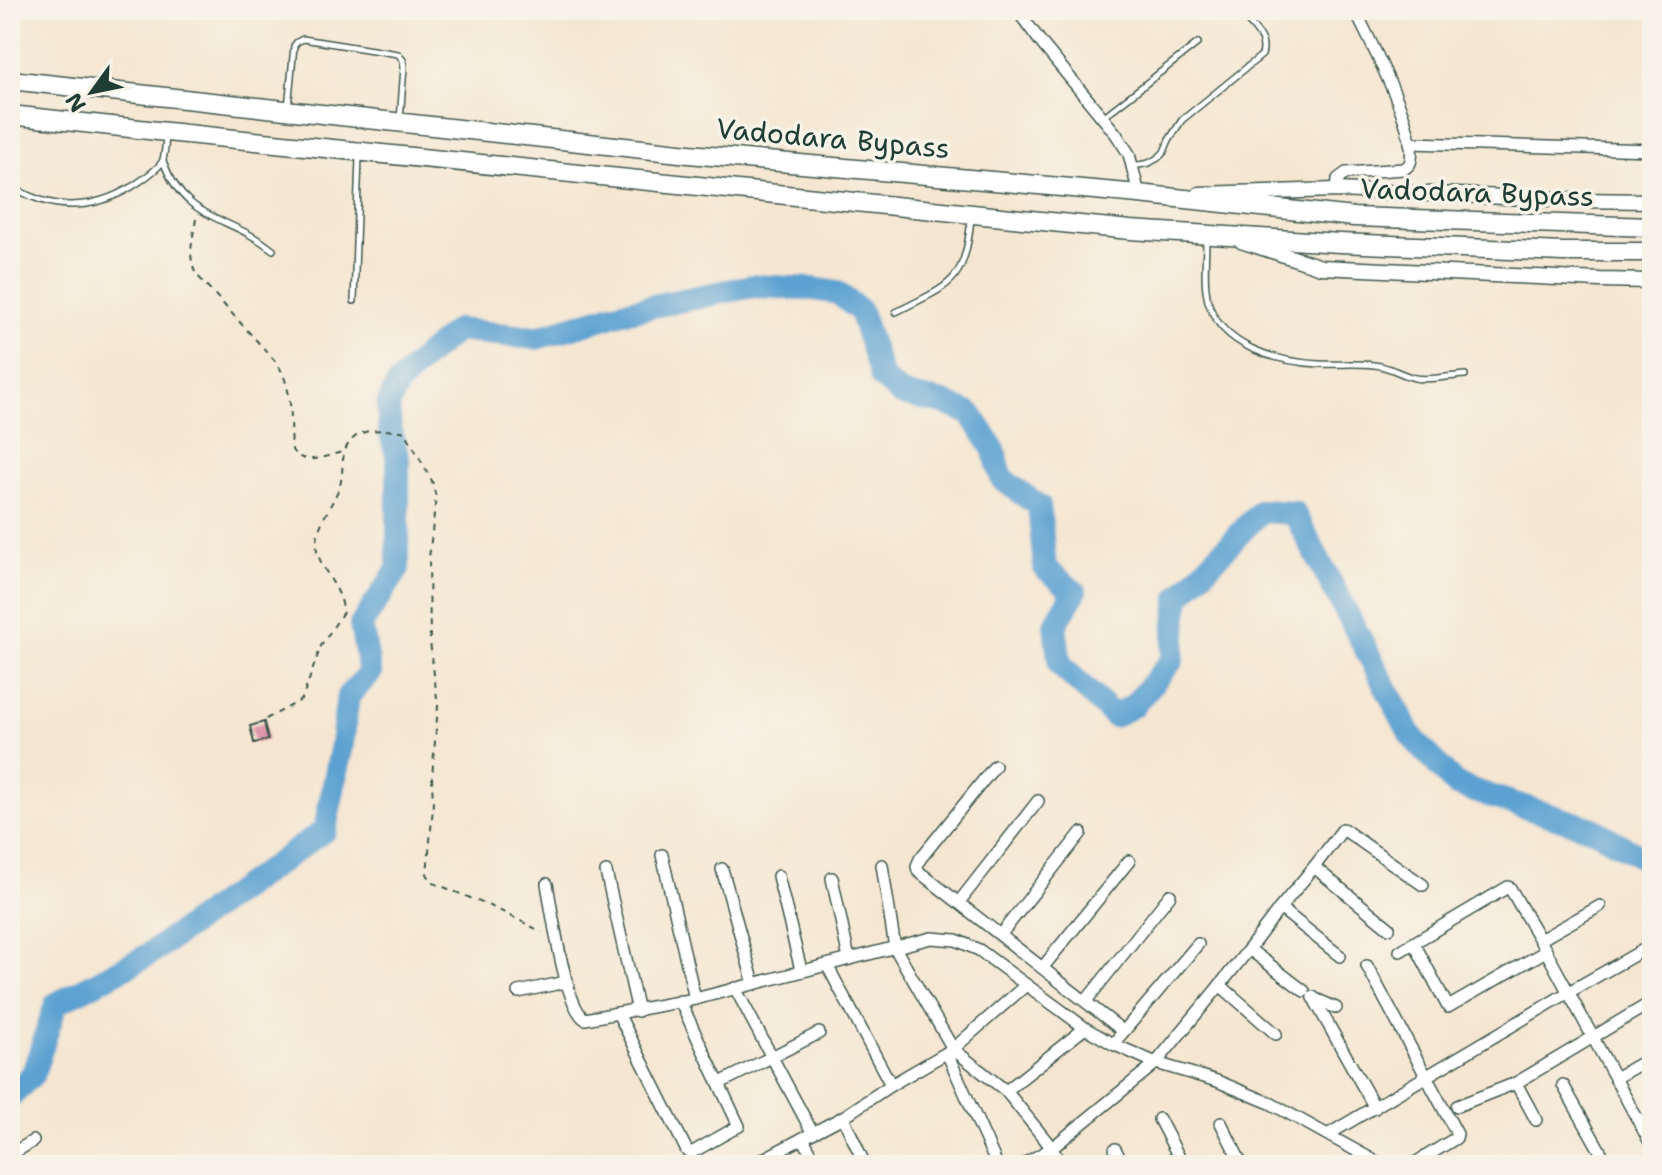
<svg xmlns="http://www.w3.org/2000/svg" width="1662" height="1175" viewBox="0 0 1662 1175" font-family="'Shantell Sans',sans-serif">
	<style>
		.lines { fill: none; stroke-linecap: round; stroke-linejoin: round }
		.river { stroke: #5ba1d1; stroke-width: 24 }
		.building { fill: #de96ac }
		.service-casing { stroke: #3f564c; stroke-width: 8 }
		.minor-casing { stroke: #3f564c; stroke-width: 14 }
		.tertiary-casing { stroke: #3f564c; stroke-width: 17 }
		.trunk-casing { stroke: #3f564c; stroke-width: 21 }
		.path { stroke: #3f564c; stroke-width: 2; stroke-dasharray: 6 6; stroke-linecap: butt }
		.service { stroke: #fff; stroke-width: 5 }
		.minor { stroke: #fff; stroke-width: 11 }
		.tertiary { stroke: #fff; stroke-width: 14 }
		.trunk { stroke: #fff; stroke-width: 18 }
		.labels { text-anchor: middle; stroke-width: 7; stroke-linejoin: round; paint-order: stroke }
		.street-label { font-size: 28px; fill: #1f3d34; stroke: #f7f3e8 }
	</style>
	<rect width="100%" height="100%" fill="#f7f3e8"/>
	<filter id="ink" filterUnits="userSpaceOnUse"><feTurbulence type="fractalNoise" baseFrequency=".0125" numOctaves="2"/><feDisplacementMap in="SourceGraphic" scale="16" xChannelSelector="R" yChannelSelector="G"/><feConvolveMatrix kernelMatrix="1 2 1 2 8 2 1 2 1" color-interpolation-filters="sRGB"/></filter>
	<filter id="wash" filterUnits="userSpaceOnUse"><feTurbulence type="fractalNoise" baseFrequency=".006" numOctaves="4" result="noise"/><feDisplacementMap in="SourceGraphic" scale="32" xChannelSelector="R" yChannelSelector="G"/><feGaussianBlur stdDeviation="1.8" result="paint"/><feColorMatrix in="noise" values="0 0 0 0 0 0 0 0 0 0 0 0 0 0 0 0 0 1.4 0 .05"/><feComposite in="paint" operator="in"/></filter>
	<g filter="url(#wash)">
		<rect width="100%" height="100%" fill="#f5e6d1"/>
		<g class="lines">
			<path class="river" d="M 10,1097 L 33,1074 L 56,1004 L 148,955 L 325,830 L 342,744 L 348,696 L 370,673 L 361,625 L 398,569 L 398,459 L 390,430 L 388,405 L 398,384 L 426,356 L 457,330 L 536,338 L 623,312 L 753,286 L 813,289 L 838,293 L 860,311 L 882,378 L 901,394 L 944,403 L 971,414 L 994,450 L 1002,479 L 1039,506 L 1045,568 L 1075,592 L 1055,625 L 1060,665 L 1114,716 L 1134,705 L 1172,660 L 1179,597 L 1261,511 L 1294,513 L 1412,737 L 1456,785 L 1593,829 L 1652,863"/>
		</g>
		<g id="blocks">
			<path class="building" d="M 264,722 L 268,740 L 254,743 L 250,726 Z"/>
		</g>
	</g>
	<g filter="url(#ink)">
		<use href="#blocks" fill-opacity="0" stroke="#3f564c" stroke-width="2"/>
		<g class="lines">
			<g class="service-casing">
				<g id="service">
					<path d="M 288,108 L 294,46 L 297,42 L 303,39 L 398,54 L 403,60 L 404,67 L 400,120"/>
					<path d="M 1103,117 L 1198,43"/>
					<path d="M 163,161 C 186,223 228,214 273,250"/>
					<path d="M 1134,166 L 1149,163 L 1158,158 L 1164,152 L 1169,140 L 1182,120 L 1262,55 C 1268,37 1248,23 1237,10"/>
					<path d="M 10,185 C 51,212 92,211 133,186 C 142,180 156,171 162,162 C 165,156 165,145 166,137"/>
					<path d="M 1206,240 C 1206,260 1203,282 1208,301 C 1220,347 1278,362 1319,364 C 1337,365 1356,363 1374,365 C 1389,366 1401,375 1415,378 C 1430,381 1449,376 1465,375"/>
					<path d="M 354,301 L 359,157"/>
					<path d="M 896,312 C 951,284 964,285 971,219"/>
				</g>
			</g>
			<g class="minor-casing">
				<g id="minor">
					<path d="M 1017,10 L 1043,45 L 1116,134 L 1129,154 L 1139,194"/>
					<path d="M 1410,143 L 1652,150"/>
					<path d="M 1337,190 L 1338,179 L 1346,173 L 1404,169 C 1409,165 1410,165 1411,159 C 1417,129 1369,40 1355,10"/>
					<path d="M 995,766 L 920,859 L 917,866 L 918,871 L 1123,1031"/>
					<path d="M 662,855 L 695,999"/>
					<path d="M 1314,867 L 1343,829 L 1423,885"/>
					<path d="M 722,869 L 754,984"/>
					<path d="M 606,872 L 638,1011"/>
					<path d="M 778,876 L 801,970"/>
					<path d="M 832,878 L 849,959"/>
					<path d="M 547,884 C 552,911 565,1007 585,1019 L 695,999 L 931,938 L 956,940 L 979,950 L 1085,1028 L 1113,1044 L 1156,1063 L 1217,1081 L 1270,1103 L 1382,1165"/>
					<path d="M 959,902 L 1038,801"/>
					<path d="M 1280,908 L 1314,867 L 1389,928"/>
					<path d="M 1001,934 L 1081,833"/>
					<path d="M 1540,940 L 1600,906"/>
					<path d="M 1414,943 L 1448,1007 L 1546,951"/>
					<path d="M 1249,949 L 1280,908 L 1340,956"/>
					<path d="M 1400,951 L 1508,887 L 1510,888 L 1540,940 L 1652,1146"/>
					<path d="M 827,965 L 891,1085"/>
					<path d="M 1367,966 L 1457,1134 L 1456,1138 L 1412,1165"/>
					<path d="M 1043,967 L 1129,861"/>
					<path d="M 1220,985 L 1249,949 L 1304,991"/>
					<path d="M 735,988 L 812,1132"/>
					<path d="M 518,992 L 566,982"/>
					<path d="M 1313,997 L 1375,1108"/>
					<path d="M 1313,998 L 1336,1008"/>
					<path d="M 1086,1001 L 1170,895"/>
					<path d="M 618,1013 L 687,1151 L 691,1153 L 739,1126 L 680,1001"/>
					<path d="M 1113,1044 L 1198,944"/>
					<path d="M 947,1053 L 997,1165"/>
					<path d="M 1615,1078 L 1652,1057"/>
					<path d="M 720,1083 L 819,1033"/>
					<path d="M 1563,1085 L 1608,1165"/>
					<path d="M 1006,1091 L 953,1049 L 1026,985"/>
					<path d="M 1457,1106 L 1516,1083"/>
					<path d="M 843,1117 L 891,1085 L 953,1049 L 895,948 L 882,865"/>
					<path d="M 1159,1119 L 1183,1165"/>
					<path d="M 1536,1120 L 1516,1083 L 1652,1002"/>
					<path d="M 1221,1123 L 1242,1165"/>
					<path d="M 1640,1124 L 1652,1117"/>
					<path d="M 1329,1134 L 1569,992 L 1652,945"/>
					<path d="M 803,1138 L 817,1165"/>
					<path d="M 1115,1149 L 1123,1165"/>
					<path d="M 10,1155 L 33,1141"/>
					<path d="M 752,1165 L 843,1117 L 865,1165"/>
					<path d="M 1022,1165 L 1052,1148 L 1156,1063 L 1220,985 L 1276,1034"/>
					<path d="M 1061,1165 L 1052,1148 L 1006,1091 L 1085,1028"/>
				</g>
			</g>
			<g class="tertiary-casing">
				<g id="tertiary">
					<path d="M 1199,194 L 1337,190 L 1574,200 L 1652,201"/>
					<path d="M 1241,241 L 1321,267 L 1600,280 L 1652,281"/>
				</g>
			</g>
			<g class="trunk-casing">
				<g id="trunk">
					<path d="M 10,80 L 689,154 L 1139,194 L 1354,217 L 1652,227"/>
					<path d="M 10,115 L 167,132 L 1130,230 L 1340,243 L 1563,252 L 1652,252"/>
				</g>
			</g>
			<g class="path">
				<path d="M 196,219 C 193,238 187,256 196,274 L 277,363 C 294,390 290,419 292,450 C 303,467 325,456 342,452"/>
				<path d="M 266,719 L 298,702 L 303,697 L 321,646 L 343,612 C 343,589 321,572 317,550 C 313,530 332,506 339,488 C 346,470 337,451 355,437 C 368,427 387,431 402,431 L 407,435 L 432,481 L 436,497 L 429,558 L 430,642 L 438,706 L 432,777 L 433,807 L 427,874 L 433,883 L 439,885 L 499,910 L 542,932"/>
			</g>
			<use href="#service" class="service"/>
			<use href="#minor" class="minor"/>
			<use href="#tertiary" class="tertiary"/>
			<use href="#trunk" class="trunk"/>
		</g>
	</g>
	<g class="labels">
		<g class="street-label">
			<text transform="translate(833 138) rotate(5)" y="10">Vadodara Bypass</text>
			<text transform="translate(1477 192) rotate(2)" y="10">Vadodara Bypass</text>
		</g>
	</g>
	<rect width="1662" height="1175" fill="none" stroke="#f7f3e8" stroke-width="40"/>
	<g transform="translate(92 92) rotate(237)" stroke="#f7f3e8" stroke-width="6" paint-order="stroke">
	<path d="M0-6L14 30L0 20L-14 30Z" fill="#1f3d34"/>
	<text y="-12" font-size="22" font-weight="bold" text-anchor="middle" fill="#1f3d34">N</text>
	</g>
</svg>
